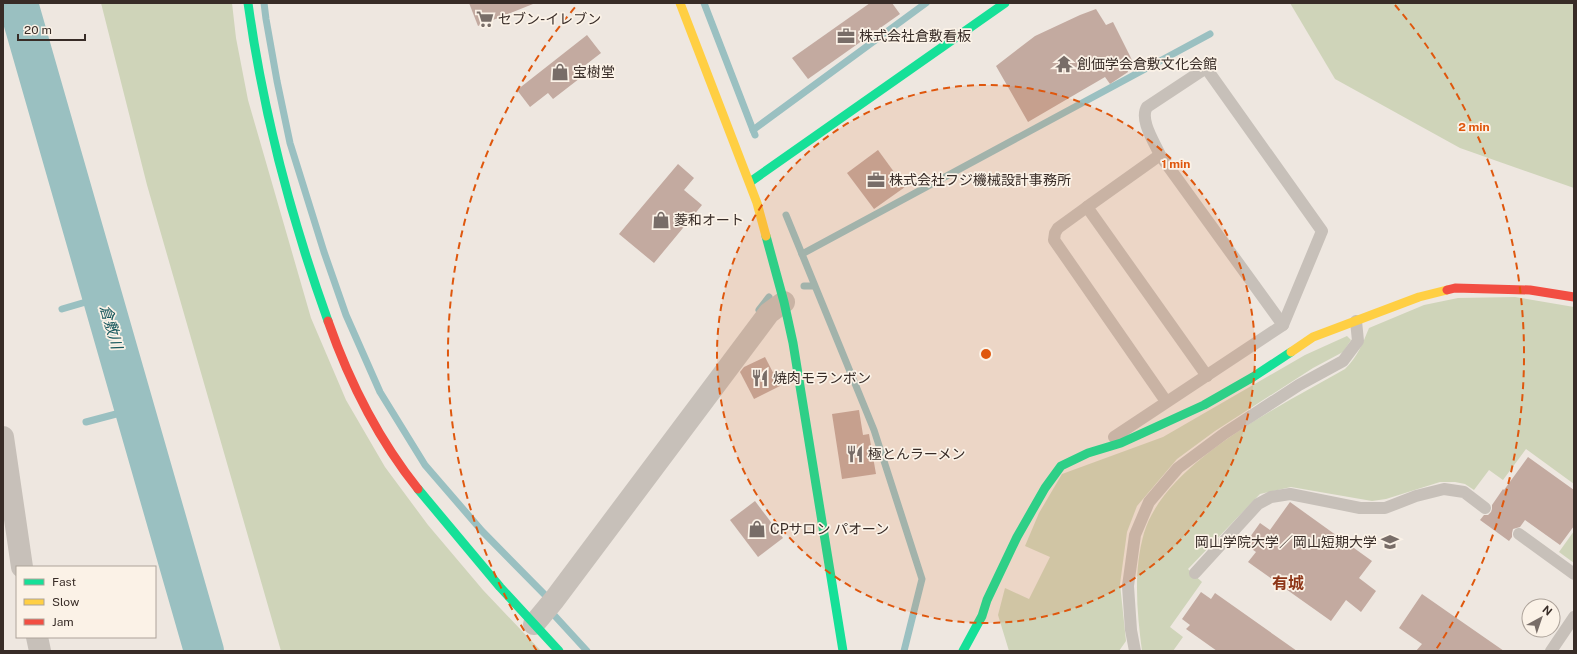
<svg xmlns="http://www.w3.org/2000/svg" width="1577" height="654" viewBox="0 0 1577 654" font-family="'Public Sans','Noto Sans JP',sans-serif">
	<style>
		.green { fill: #cfd4b9 }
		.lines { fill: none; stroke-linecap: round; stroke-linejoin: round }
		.stream { stroke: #9ac0c1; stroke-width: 7 }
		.river { stroke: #9ac0c1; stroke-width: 40 }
		.building { fill: #c3aaa0 }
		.lane { stroke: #c7c0b9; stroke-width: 12 }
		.street { stroke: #c7c0b9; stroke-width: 22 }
		.fast { stroke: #16e098; stroke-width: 9 }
		.slow { stroke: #ffcf43; stroke-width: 9 }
		.jam { stroke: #f24e42; stroke-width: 9 }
		.ring { fill: none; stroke: #df570d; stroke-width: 2; stroke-dasharray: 7 5 }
		.labels { text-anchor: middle; stroke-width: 3.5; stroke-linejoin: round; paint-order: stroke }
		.poi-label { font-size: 14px; fill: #382c27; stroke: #fbf2e7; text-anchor: start }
		.water-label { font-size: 15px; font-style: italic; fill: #18585d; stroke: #fbf2e7 }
		.quarter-label { font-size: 16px; font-weight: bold; fill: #8e3618; stroke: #fbf2e7 }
		.centre { fill: #df570d; stroke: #fbf2e7; stroke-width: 2 }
		.ring-label { font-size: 12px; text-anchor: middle; font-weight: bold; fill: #df570d; stroke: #fbf2e7; stroke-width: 3.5; stroke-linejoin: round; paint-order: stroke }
	</style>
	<rect width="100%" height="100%" fill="#eee7e0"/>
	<g class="green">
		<path d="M 101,3 L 232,3 L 236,38 L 248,100 L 311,318 L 346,400 L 385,467 L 428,525 L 483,590 L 541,651 L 281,651 L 147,185 Z"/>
		<path d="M 1290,3 L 1574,3 L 1574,188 L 1460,148 L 1335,79 Z"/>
		<path d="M 1515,297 L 1574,307 L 1574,484 L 1526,449 L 1503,480 L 1489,470 L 1474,490 L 1465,484 L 1455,482 L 1440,482 L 1386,499 L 1372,501 L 1291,487 L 1260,494 L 1188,569 L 1202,582 L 1170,627 L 1183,637 L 1173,651 L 1142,651 C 1137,612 1133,572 1144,533 C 1165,462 1284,404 1345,369 C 1358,356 1362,345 1369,328 L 1424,305 L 1458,298 Z"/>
		<path d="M 1347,336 L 1351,340 L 1343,352 L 1313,368 L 1215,431 L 1177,459 L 1137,506 L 1127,532 L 1120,584 L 1126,641 L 1119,651 L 1009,651 L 998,615 L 1005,588 L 1029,599 L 1050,557 L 1025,546 L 1039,513 L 1062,474 L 1163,437 L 1305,355 Z"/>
		<path d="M 1574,531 L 1574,563 L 1559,552 Z"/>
	</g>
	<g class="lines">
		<g class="stream">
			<path d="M 264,3 L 266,19 L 277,81 L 290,143 L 324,252 L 346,315 L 380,392 L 425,465 L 482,531 L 547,597 L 554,615 L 587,651"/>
			<path d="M 704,3 L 753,130"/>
			<path d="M 755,135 L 753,130 L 926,3"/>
			<path d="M 786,215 L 874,430 L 922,579 L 904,651"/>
			<path d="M 802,254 L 1210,34"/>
			<path d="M 804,286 L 814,286"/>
			<path d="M 62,309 L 103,297"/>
			<path d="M 759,310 L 769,297"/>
			<path d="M 86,422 L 135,409"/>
		</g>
		<path class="river" d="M 18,3 L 204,651"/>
	</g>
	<g class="building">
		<path d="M 469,3 L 532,3 L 533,4 L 478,26 Z"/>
		<path d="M 870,3 L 892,3 L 900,14 L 808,79 L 792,58 Z"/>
		<path d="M 1096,9 L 1106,25 L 1113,22 L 1133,62 L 1126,66 L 1128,72 L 1110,84 L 1105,77 L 1028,122 L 996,66 L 1035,36 L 1080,15 Z"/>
		<path d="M 587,35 L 601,53 L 579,70 L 584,75 L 553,99 L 548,93 L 530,107 L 517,90 Z"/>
		<path d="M 878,150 L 905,187 L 874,209 L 847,173 Z"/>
		<path d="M 678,164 L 694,178 L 684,190 L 702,205 L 654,263 L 619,234 Z"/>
		<path d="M 765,357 L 780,386 L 754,399 L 740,372 L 744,367 Z"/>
		<path d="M 859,410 L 863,435 L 869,434 L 876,474 L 842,479 L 832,414 Z"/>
		<path d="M 1528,457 L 1574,490 L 1574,526 L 1560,545 L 1525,520 L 1520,527 L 1513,529 L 1512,533 L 1512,537 L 1509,541 L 1480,520 L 1484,515 L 1488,515 L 1491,512 L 1492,509 L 1492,505 L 1503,489 L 1504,490 Z"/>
		<path d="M 755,501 L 783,538 L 758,557 L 730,520 Z"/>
		<path d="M 1290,502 L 1372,561 L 1359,578 L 1376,591 L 1361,612 L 1346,600 L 1331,621 L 1248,562 L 1256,552 L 1245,544 L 1260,523 L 1270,530 Z"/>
		<path d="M 1201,592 L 1211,599 L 1215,593 L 1297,651 L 1217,651 L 1186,629 L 1190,625 L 1182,619 Z"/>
		<path d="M 1422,594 L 1455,617 L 1504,651 L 1416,651 L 1422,644 L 1399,628 Z"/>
	</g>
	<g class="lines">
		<g class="lane">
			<path d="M 1087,207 L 1058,228 L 1055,233 L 1054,240 L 1163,397"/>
			<path d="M 1207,376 L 1087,207 L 1160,155 L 1283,325"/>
			<path d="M 1114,437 L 1283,325 L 1322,231 L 1206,68 L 1147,107 C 1139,120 1155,143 1160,155"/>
			<path d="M 1519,534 L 1574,574"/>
			<path d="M 1195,573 L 1258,504 L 1271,497 L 1290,494 L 1360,508 L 1385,508 L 1416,496 L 1444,489 L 1464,492 L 1485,508"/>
			<path d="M 1135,651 L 1131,630 L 1128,586 L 1135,535 L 1149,502 L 1178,468 L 1225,433 L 1299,385 L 1343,361 L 1358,341 L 1356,321"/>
			<path d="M 1551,651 L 1574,617"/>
		</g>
		<g class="street">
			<path d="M 3,437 L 22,567"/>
			<path d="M 534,624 L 554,600 L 769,313 L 784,302"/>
			<path d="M 37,637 L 40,651"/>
		</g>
		<g class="fast">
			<path d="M 248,3 C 263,112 291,218 328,321"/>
			<path d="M 750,182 L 1005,3"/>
			<path d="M 766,236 L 784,302 L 793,343 L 843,651"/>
			<path d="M 418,489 L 500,587 L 559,651"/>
			<path d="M 963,651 L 982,616 L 987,600 L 1017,537 L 1045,488 L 1061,466 L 1088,453 L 1121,443 L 1204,405 L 1253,377 L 1291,352"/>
		</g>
		<g class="slow">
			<path d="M 680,3 L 757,203 L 766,236"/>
			<path d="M 1291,352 L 1313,337 L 1419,297 L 1447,290"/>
		</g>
		<g class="jam">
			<path d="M 1447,290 L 1455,288 L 1530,290 L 1574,297"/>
			<path d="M 328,321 C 349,381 378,439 418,489"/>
		</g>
	</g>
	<circle cx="986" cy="354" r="269" fill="#df570d" fill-opacity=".12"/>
	<g class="ring">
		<circle cx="986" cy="354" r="269"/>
		<path d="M537 651A538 538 0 0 1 577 5M1395 5A538 538 0 0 1 1435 651"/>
	</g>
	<defs>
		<g id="supermarket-bare" transform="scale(1.38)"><path d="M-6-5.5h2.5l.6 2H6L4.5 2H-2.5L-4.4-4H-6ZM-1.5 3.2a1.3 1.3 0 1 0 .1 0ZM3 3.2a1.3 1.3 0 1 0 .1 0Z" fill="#786d68" stroke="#fbf2e7" stroke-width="2.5" paint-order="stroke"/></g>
		<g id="office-bare" transform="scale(1.38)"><path d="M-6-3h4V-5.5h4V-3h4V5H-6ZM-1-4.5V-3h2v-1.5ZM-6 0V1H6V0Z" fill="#786d68" stroke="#fbf2e7" stroke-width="2.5" paint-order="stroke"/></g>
		<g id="temple-bare" transform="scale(1.38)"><path d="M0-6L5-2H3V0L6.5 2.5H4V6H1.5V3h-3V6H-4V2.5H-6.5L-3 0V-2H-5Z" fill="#786d68" stroke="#fbf2e7" stroke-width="2.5" paint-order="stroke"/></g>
		<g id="shop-bare" transform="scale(1.38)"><path d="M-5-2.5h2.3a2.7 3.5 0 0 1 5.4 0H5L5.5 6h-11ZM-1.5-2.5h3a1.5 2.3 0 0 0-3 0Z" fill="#786d68" stroke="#fbf2e7" stroke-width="2.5" paint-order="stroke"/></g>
		<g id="restaurant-bare" transform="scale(1.38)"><path d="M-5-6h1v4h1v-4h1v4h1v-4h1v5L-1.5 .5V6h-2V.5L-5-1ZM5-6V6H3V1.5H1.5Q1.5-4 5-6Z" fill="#786d68" stroke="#fbf2e7" stroke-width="2.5" paint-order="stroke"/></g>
		<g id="university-bare" transform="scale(1.38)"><path d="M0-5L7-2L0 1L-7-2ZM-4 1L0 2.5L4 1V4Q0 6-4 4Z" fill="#786d68" stroke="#fbf2e7" stroke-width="2.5" paint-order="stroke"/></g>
	</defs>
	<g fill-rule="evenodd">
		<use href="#supermarket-bare" x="485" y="19"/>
		<use href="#office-bare" x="846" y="36"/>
		<use href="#temple-bare" x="1064" y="64"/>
		<use href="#shop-bare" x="560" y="72"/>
		<use href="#office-bare" x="876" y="180"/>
		<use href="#shop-bare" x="661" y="220"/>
		<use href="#restaurant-bare" x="760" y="378"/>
		<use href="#restaurant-bare" x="855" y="454"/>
		<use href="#shop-bare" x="757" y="529"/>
		<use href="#university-bare" x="1390" y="542"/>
	</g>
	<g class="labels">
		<g class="poi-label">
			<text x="498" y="24">セブン-イレブン</text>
			<text x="859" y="41">株式会社倉敷看板</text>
			<text x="1077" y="69">創価学会倉敷文化会館</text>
			<text x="573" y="77">宝樹堂</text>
			<text x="889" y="185">株式会社フジ機械設計事務所</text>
			<text x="674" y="225">菱和オート</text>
			<text x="773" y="383">焼肉モランボン</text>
			<text x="868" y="459">極とんラーメン</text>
			<text x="770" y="534">CPサロン パオーン</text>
			<text x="1377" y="547" text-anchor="end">岡山学院大学／岡山短期大学</text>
		</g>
		<g class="water-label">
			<text transform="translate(111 327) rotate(74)" y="5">倉敷川</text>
		</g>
		<g class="quarter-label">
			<text x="1288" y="589">有城</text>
		</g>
	</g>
	<circle cx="986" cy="354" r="6" class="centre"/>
	<g class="ring-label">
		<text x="1474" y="131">2 min</text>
		<text x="1176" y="168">1 min</text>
	</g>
	<rect width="1577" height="654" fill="none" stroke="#382c27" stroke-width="8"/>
	<rect x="16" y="566" width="140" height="72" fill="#fbf2e7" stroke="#ada39a"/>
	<rect x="24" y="579" width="20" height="6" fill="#16e098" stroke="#ada39a"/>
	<text x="52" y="586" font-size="12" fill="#382c27">Fast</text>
	<rect x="24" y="599" width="20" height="6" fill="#ffcf43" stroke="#ada39a"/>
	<text x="52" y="606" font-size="12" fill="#382c27">Slow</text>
	<rect x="24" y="619" width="20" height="6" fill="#f24e42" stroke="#ada39a"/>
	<text x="52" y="626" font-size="12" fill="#382c27">Jam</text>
	<g transform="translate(1541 618) rotate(40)"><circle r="19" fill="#fbf2e7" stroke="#ada39a"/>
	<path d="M0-3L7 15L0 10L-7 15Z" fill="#786d68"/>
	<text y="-6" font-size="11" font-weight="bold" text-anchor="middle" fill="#382c27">N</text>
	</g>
	<path d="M18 34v6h67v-6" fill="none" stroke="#382c27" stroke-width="2"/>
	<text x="24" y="34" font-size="12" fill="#382c27" stroke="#fbf2e7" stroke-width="3" paint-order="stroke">20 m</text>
</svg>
